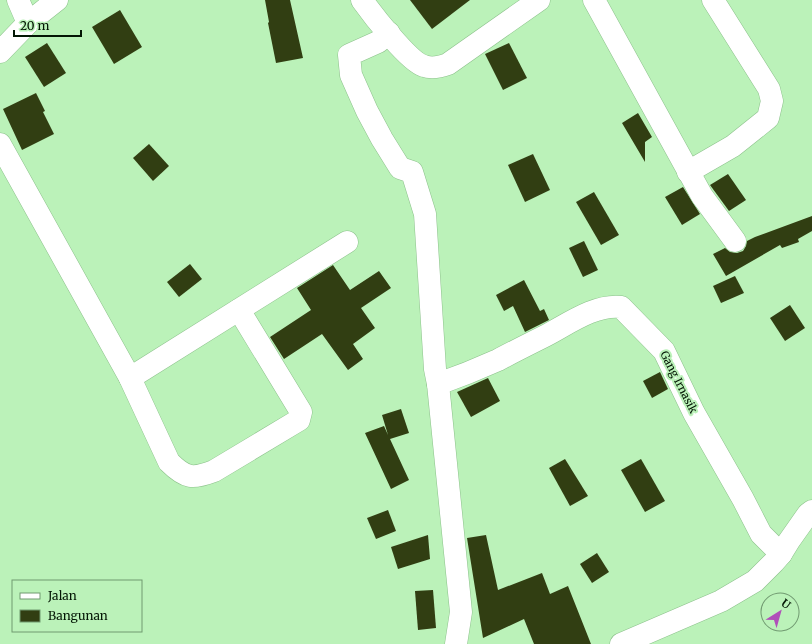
<svg xmlns="http://www.w3.org/2000/svg" width="812" height="644" viewBox="0 0 812 644" font-family="Merriweather,serif">
	<style>
		.building { fill: #313e12 }
		.lines { fill: none; stroke-linecap: round; stroke-linejoin: round }
		.minor-casing { stroke: #8cc18b; stroke-width: 23 }
		.minor { stroke: #fff; stroke-width: 22 }
		.labels { text-anchor: middle; stroke-width: 4; stroke-linejoin: round; paint-order: stroke }
		.street-label { font-size: 11px; fill: #031604; stroke: #bbf2b9 }
	</style>
	<rect width="100%" height="100%" fill="#bbf2b9"/>
	<g class="building">
		<path d="M 265,0 L 290,0 L 303,58 L 276,63 L 268,23 L 269,22 Z"/>
		<path d="M 410,0 L 470,0 L 432,29 Z"/>
		<path d="M 120,10 L 142,47 L 114,64 L 92,27 Z"/>
		<path d="M 47,43 L 66,73 L 44,87 L 25,57 Z"/>
		<path d="M 509,43 L 527,78 L 503,90 L 485,54 Z"/>
		<path d="M 36,93 L 45,111 L 43,112 L 54,134 L 22,150 L 3,109 Z"/>
		<path d="M 638,113 L 652,137 L 645,142 L 645,162 L 622,123 Z"/>
		<path d="M 149,144 L 169,166 L 153,181 L 133,158 Z"/>
		<path d="M 533,154 L 550,190 L 525,202 L 508,165 Z"/>
		<path d="M 728,174 L 746,200 L 729,211 L 710,185 Z"/>
		<path d="M 683,187 L 700,214 L 682,225 L 665,197 Z"/>
		<path d="M 594,192 L 619,235 L 601,245 L 576,202 Z"/>
		<path d="M 812,216 L 812,231 L 798,239 L 799,242 L 782,248 L 780,245 L 726,276 L 713,254 L 725,248 L 730,252 L 737,253 L 743,251 L 746,246 L 747,241 L 755,237 Z"/>
		<path d="M 584,241 L 598,270 L 583,277 L 569,248 Z"/>
		<path d="M 190,264 L 202,279 L 179,297 L 167,282 Z"/>
		<path d="M 333,265 L 350,290 L 379,271 L 391,288 L 361,308 L 375,328 L 353,344 L 363,359 L 348,370 L 322,334 L 284,359 L 270,337 L 311,310 L 297,288 Z"/>
		<path d="M 735,276 L 744,293 L 721,303 L 713,286 Z"/>
		<path d="M 524,280 L 540,311 L 544,309 L 549,320 L 525,332 L 513,306 L 504,311 L 496,295 Z"/>
		<path d="M 790,305 L 805,328 L 785,341 L 770,318 Z"/>
		<path d="M 660,372 L 668,389 L 652,398 L 643,381 Z"/>
		<path d="M 488,378 L 500,401 L 471,417 L 457,392 Z"/>
		<path d="M 401,409 L 409,433 L 390,439 L 409,480 L 391,489 L 365,433 L 384,426 L 388,435 L 382,415 Z"/>
		<path d="M 565,459 L 588,496 L 570,506 L 549,468 Z"/>
		<path d="M 641,459 L 665,501 L 645,512 L 621,470 Z"/>
		<path d="M 388,510 L 396,531 L 376,539 L 367,518 Z"/>
		<path d="M 428,535 L 430,559 L 398,569 L 391,547 Z"/>
		<path d="M 486,535 L 498,590 L 542,573 L 550,594 L 568,586 L 591,644 L 534,644 L 524,619 L 483,638 L 467,538 Z"/>
		<path d="M 597,553 L 609,572 L 592,583 L 580,564 Z"/>
		<path d="M 433,590 L 436,628 L 418,630 L 415,591 Z"/>
	</g>
	<g class="lines">
		<g class="minor-casing">
			<g id="minor">
				<path d="M 18,0 L 28,23"/>
				<path d="M 362,0 C 372,14 409,62 424,66 C 432,69 440,67 448,64 L 539,0"/>
				<path d="M 594,0 L 702,196 L 735,241"/>
				<path d="M 389,33 L 378,42 L 349,55 L 351,75 L 367,111 L 382,139 L 400,168 L 412,172 L 425,214 L 435,369 L 438,384 L 461,612 L 456,644"/>
				<path d="M 0,52 L 28,23 L 57,0"/>
				<path d="M 0,144 L 130,378 L 169,462 C 186,479 193,479 214,471 L 299,420 L 301,412 L 239,310"/>
				<path d="M 688,172 L 733,146 L 768,118 L 772,101 L 769,89 L 713,0"/>
				<path d="M 130,378 L 347,242"/>
				<path d="M 438,384 C 458,377 478,369 498,360 C 513,352 529,344 545,336 C 568,324 595,304 621,307 L 664,351 L 694,413 L 743,499 L 761,534 L 781,554"/>
				<path d="M 621,644 L 721,601 L 755,581 L 774,562 L 781,554 L 789,541 L 808,514 L 812,511"/>
			</g>
		</g>
		<use href="#minor" class="minor"/>
	</g>
	<g class="labels">
		<g class="street-label">
			<text transform="translate(679 382) rotate(63)" y="4">Gang Irnasik</text>
		</g>
	</g>
	<rect x="12" y="580" width="130" height="52" fill="#bbf2b9" stroke="#719a71"/>
	<rect x="20" y="593" width="20" height="6" fill="#ffffff" stroke="#719a71"/>
	<text x="48" y="600" font-size="12" fill="#031604">Jalan</text>
	<rect x="20" y="610" width="20" height="12" fill="#313e12" stroke="#719a71"/>
	<text x="48" y="620" font-size="12" fill="#031604">Bangunan</text>
	<g transform="translate(780 612) rotate(37)"><circle r="19" fill="#bbf2b9" stroke="#719a71"/>
	<path d="M0-3L7 15L0 10L-7 15Z" fill="#b050b9"/>
	<text y="-6" font-size="11" font-weight="bold" text-anchor="middle" fill="#031604">U</text>
	</g>
	<path d="M14 30v6h67v-6" fill="none" stroke="#031604" stroke-width="2"/>
	<text x="20" y="30" font-size="12" fill="#031604" stroke="#bbf2b9" stroke-width="3" paint-order="stroke">20 m</text>
</svg>
